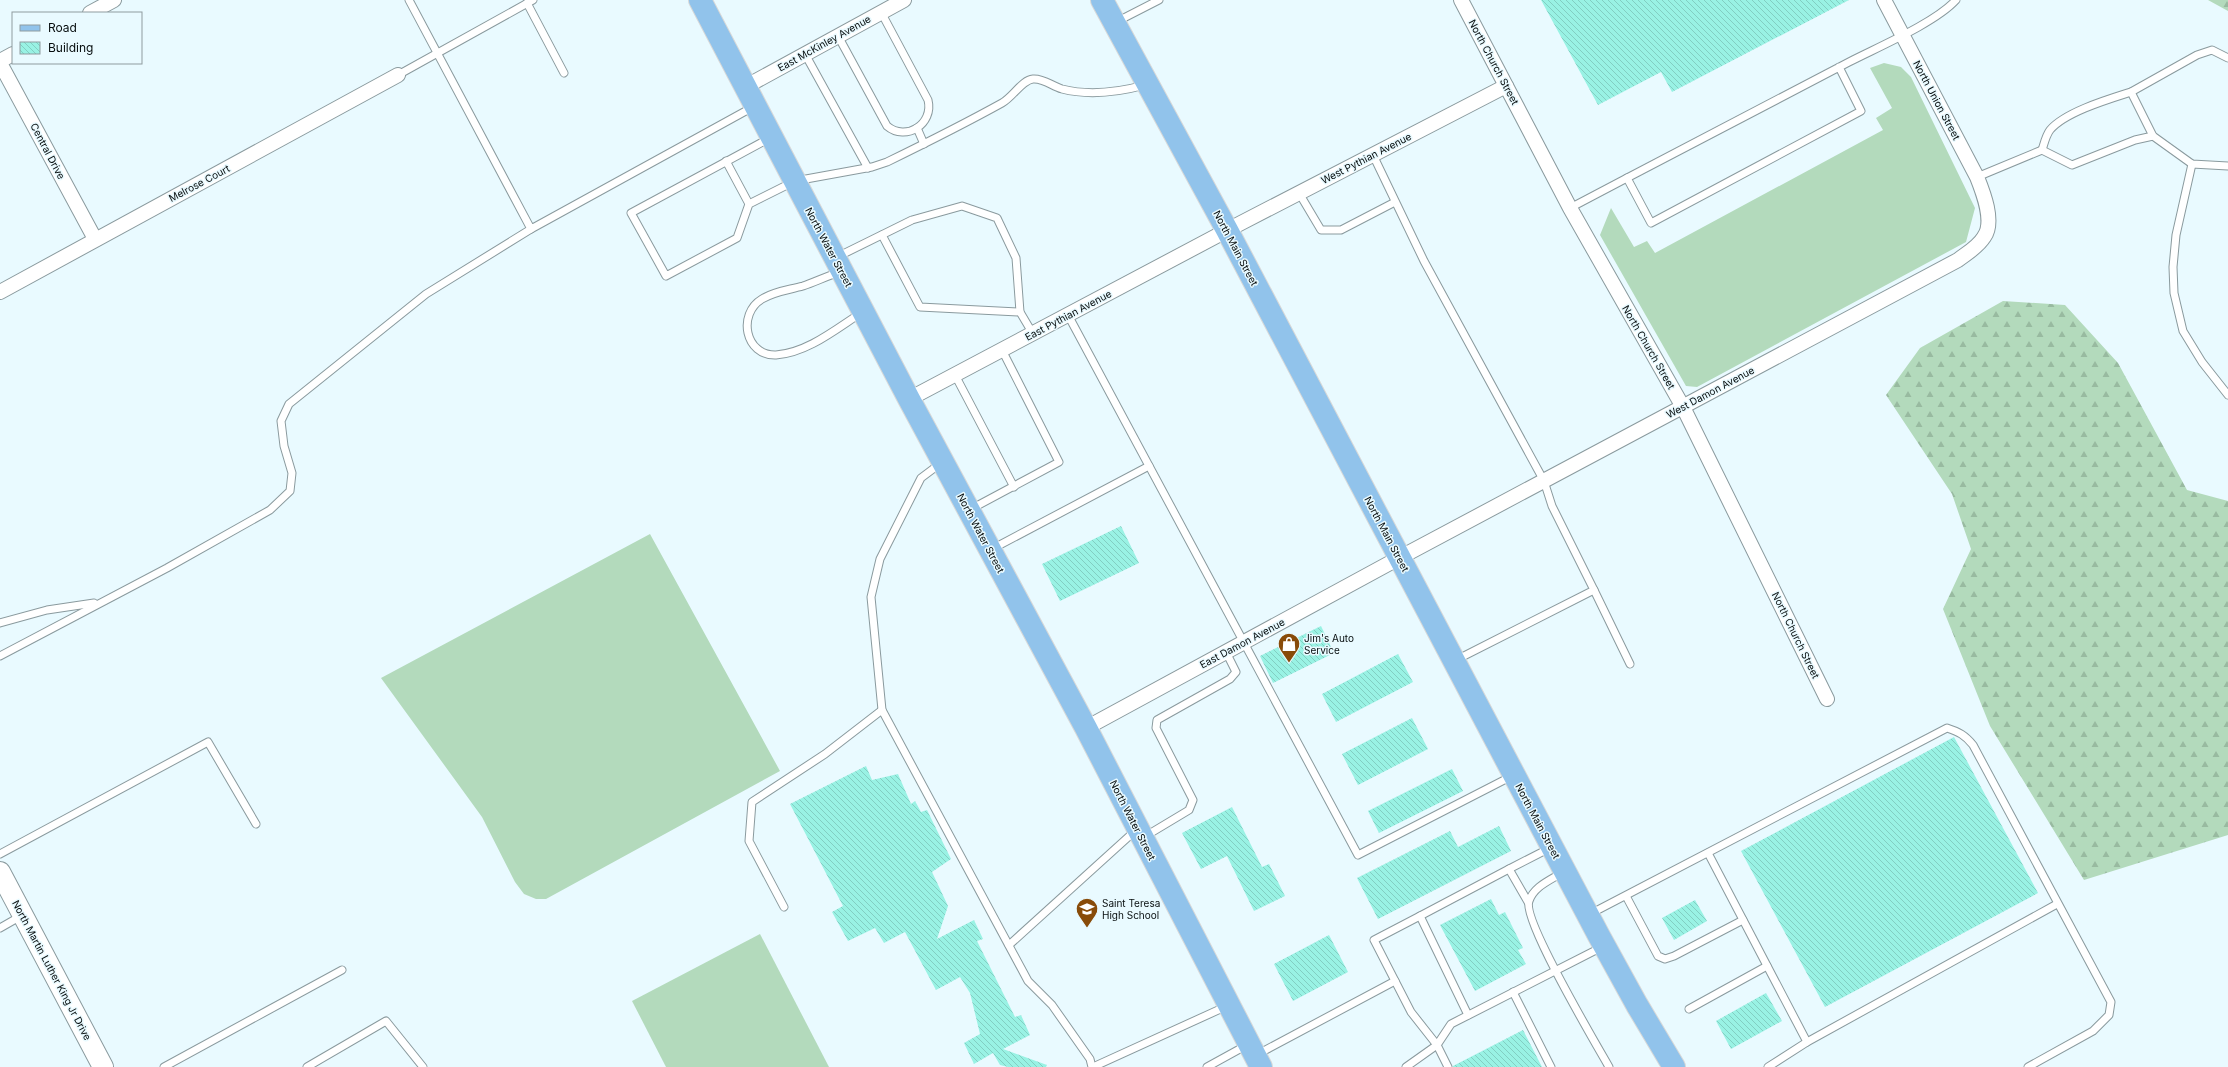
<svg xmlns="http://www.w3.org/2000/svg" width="2228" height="1067" viewBox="0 0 2228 1067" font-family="Inter,sans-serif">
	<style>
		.grass { fill: #b3dabc }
		.forest { fill: url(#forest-firs) }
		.building { fill: url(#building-back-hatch) }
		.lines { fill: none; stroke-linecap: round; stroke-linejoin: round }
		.lane-casing { stroke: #8a9a9e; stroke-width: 9 }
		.street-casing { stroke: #8a9a9e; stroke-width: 16 }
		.secondary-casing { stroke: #8a9a9e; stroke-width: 22 }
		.primary-casing { stroke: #d7d8d8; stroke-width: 24 }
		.lane { stroke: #fff; stroke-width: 7 }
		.street { stroke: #fff; stroke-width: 14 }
		.secondary { stroke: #fff; stroke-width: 20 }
		.primary { stroke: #91c3eb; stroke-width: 22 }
		.labels { text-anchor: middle; stroke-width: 3; stroke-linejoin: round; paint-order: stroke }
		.street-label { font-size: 10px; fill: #070d0e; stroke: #e9faff }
		.poi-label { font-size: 10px; fill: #070d0e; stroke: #e9faff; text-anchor: start }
	</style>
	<defs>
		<pattern id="forest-firs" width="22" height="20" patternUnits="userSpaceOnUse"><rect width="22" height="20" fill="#b3dabc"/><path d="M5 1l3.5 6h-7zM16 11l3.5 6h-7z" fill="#98baa0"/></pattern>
		<pattern id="building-back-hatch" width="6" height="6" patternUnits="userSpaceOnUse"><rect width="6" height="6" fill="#99f2e4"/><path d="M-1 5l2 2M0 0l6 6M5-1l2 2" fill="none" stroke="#82cec2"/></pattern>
	</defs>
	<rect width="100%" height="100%" fill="#e9faff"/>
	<g class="grass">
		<path d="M 1884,63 L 1901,67 L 1911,77 L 1975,208 L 1966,242 L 1697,387 L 1686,386 L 1600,235 L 1611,208 L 1634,247 L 1647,241 L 1655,253 L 1883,130 L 1876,118 L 1892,108 L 1870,68 Z"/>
		<path d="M 650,534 L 780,771 L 546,899 L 536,899 L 524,894 L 515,882 L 482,817 L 381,678 Z"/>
		<path d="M 760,934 L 829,1067 L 666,1067 L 632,1001 Z"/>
	</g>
	<g class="forest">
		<path d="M 2208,0 L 2228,0 L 2228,11 Z"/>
		<path d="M 2003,301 L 2065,305 L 2118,363 L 2187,490 L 2228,501 L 2228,835 L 2084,880 L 1990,726 L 1943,609 L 1971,549 L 1952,494 L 1886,395 L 1920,348 Z"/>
	</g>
	<g class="building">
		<path d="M 1541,0 L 1849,0 L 1672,92 L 1661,72 L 1598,105 Z"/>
		<path d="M 1121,526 L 1139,563 L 1060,601 L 1042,564 Z"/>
		<path d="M 1321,626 L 1334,653 L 1273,683 L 1260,656 Z"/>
		<path d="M 1398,654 L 1413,682 L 1336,722 L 1322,694 Z"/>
		<path d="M 1412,718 L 1428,749 L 1358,785 L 1342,754 Z"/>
		<path d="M 1954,737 L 2038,893 L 1825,1007 L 1741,851 Z"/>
		<path d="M 866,766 L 872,780 L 898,774 L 911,804 L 915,801 L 921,812 L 927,810 L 951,859 L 932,872 L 948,906 L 937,939 L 974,920 L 983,939 L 977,941 L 1015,1017 L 1021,1015 L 1030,1035 L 1003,1049 L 1047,1065 L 1046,1067 L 1008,1067 L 1000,1065 L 993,1053 L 974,1064 L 964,1043 L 980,1034 L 970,993 L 960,977 L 936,990 L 905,932 L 884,943 L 875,928 L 848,941 L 832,912 L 843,906 L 790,804 Z"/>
		<path d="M 1452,769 L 1463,791 L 1379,833 L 1368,811 Z"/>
		<path d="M 1232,807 L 1262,867 L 1269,864 L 1285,896 L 1254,911 L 1227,856 L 1201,869 L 1182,833 Z"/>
		<path d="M 1499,826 L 1511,851 L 1378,919 L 1357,878 L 1450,831 L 1458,847 Z"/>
		<path d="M 1491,899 L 1499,915 L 1505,912 L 1523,948 L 1518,950 L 1526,964 L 1475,991 L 1440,925 Z"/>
		<path d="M 1695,900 L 1707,921 L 1674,940 L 1662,918 Z"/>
		<path d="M 1329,935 L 1348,972 L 1293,1001 L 1274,964 Z"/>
		<path d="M 1766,993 L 1782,1021 L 1731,1049 L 1716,1021 Z"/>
		<path d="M 1523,1030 L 1542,1067 L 1453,1067 L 1453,1066 Z"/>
	</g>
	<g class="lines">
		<g class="lane-casing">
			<g id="lane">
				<path d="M 409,0 L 531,229 L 753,107"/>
				<path d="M 527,3 L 564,73"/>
				<path d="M 1116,22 L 1159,0"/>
				<path d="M 838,36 L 887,126 C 906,142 934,124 928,100 L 881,12"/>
				<path d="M 805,54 L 868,168"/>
				<path d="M 2228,58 L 2212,50 L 2197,55 L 2131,92 L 2153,136 L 2192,164 L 2228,166"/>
				<path d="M 1839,67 L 1861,111 L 1651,223 L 1627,178 C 1701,139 1775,100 1849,62 C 1878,47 1935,23 1956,0"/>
				<path d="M 398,75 L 533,0"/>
				<path d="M 917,128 L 924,144"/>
				<path d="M 770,138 L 631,213 L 666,276 L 737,238 L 749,204 L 795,181 L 872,167 L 887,162 C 926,143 964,124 1002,103 C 1013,97 1022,80 1033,79 C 1043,78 1052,86 1062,89 C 1089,96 1119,92 1145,85"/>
				<path d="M 2042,150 C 2044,144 2046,135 2050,130 C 2065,112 2109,99 2131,92"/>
				<path d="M 1373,155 L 1424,261 L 1544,481 L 1552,506 L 1594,590 L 1456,660"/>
				<path d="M 726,161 L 749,204"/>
				<path d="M 2192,164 L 2176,235 L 2173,267 L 2174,293 L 2183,331 L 2202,362 L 2228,395"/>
				<path d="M 1977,177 L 2042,150 L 2072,165 L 2135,140 L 2153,136"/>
				<path d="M 1299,193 L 1321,230 L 1341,230 L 1395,202"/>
				<path d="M 1570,208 L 1627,178"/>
				<path d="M 882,235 L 920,307 L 1020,312"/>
				<path d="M 837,257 L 912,220 L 962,206 L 997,218 L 1016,258 L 1020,312 L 1033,334"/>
				<path d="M 840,272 C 827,276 815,282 803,286 C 789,290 775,291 762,299 C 737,314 745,356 776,355 C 807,353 836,329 861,313"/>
				<path d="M 1068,315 L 1358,855 L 1512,776"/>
				<path d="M 955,375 L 1014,487"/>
				<path d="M 941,463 L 921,478 L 880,559 L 871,597 L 882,710 L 1028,981 L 1052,1005 L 1090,1059 L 1092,1067"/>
				<path d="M 971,509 L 1059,462 L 1002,350"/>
				<path d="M 992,549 L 1149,466"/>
				<path d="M 1594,590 L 1630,664"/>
				<path d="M 0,623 L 47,610 L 94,603"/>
				<path d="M 0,656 L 167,568 L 270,510 L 290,491 L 292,473 L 284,446 L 281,421 L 289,404 L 426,294 L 531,229"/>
				<path d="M 1144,837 L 1189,810 L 1193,800 L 1156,728 L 1157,720 L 1230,679 L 1236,672 L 1226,652"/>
				<path d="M 1708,853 L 1807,1042"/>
				<path d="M 0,854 L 208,742 L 256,824"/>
				<path d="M 1563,872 C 1551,880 1534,886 1529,901 C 1522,919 1596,1044 1609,1067"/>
				<path d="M 1626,896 L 1658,956 L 1665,959 L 1674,956 L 1743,920"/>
				<path d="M 1528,902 L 1509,869 L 1550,848"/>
				<path d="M 784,907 L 749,841 L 752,802 L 825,754 L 882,710"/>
				<path d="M 1590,914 L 1947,728 C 1959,732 1965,735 1973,745 L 2111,1002 L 2109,1015 L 2093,1031 L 2028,1067"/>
				<path d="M 1420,916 L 1509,869"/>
				<path d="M 0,928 L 21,916"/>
				<path d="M 1009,945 L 1136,830"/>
				<path d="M 1513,992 L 1551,1067"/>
				<path d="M 1689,1009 L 1767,966"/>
				<path d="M 1258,1054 L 1395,981"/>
				<path d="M 164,1067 L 342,970"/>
				<path d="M 307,1067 L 386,1021 L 423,1067"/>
				<path d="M 1093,1067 L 1227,1006"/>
				<path d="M 1207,1067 L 1247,1045"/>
				<path d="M 1406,1067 L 1437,1045 L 1451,1024 L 1602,947"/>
				<path d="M 1448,1067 L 1437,1045 L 1411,1012 L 1374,940 L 1420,916 L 1468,1015"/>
				<path d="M 1768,1067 L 1807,1042 L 2057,904"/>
			</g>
		</g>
		<g class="street-casing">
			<g id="street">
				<path d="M 1461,0 L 1570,208 L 1683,407 L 1827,699"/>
				<path d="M 90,13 L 114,0"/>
				<path d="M 0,61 L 13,54"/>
				<path d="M 0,63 L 95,239"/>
				<path d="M 745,87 L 904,0"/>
				<path d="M 0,292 L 398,75"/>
				<path d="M 909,399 L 1241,223 L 1506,86"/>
				<path d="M 1086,728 L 1399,558 L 1958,260 C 1967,253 1978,247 1984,237 C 1995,222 1983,192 1977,177 L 1884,0"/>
			</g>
		</g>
		<g class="secondary-casing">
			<path id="secondary" d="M 0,872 L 103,1067"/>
		</g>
		<g class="primary-casing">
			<g id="primary">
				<path d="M 700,0 L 909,399 L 1086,728 L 1261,1067"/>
				<path d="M 1102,0 L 1227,230 L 1599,936 L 1637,1005 L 1674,1067"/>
			</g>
		</g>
		<use href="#lane" class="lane"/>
		<use href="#street" class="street"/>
		<use href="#secondary" class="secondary"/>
		<use href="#primary" class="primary"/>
	</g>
	<defs>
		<g id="shop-pin" transform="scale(1.15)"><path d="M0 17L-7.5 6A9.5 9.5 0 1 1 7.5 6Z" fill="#884b09" stroke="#e9faff"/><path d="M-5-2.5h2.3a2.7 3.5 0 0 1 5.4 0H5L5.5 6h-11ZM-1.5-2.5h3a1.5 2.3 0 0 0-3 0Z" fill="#fff"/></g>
		<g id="school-pin" transform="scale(1.15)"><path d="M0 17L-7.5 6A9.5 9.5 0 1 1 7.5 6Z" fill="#884b09" stroke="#e9faff"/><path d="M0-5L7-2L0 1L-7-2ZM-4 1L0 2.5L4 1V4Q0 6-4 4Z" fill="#fff"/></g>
	</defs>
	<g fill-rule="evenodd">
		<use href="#shop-pin" x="1289" y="644"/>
		<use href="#school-pin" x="1087" y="909"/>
	</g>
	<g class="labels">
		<g class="street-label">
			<text transform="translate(824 43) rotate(-29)" y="4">East McKinley Avenue</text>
			<text transform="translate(1494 62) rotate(62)" y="4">North Church Street</text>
			<text transform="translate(1937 100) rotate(62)" y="4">North Union Street</text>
			<text transform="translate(48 151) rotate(62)" y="4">Central Drive</text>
			<text transform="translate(1366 158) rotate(-27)" y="4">West Pythian Avenue</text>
			<text transform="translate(199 183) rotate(-28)" y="4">Melrose Court</text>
			<text transform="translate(829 247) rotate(62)" y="4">North Water Street</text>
			<text transform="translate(1236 248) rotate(62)" y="4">North Main Street</text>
			<text transform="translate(1068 315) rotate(-28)" y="4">East Pythian Avenue</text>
			<text transform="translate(1649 347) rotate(60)" y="4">North Church Street</text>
			<text transform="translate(1710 392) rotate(-28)" y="4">West Damon Avenue</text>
			<text transform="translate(981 533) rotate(62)" y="4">North Water Street</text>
			<text transform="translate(1387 534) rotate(62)" y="4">North Main Street</text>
			<text transform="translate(1796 635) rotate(64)" y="4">North Church Street</text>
			<text transform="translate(1242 643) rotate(-28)" y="4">East Damon Avenue</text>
			<text transform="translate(1133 820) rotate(63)" y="4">North Water Street</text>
			<text transform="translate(1538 821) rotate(62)" y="4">North Main Street</text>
			<text transform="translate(52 970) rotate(62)" y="4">North Martin Luther King Jr Drive</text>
		</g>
		<g class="poi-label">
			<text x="1304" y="642">Jim's Auto<tspan x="1304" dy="12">Service</tspan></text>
			<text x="1102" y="907">Saint Teresa<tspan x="1102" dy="12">High School</tspan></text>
		</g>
	</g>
	<rect x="12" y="12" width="130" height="52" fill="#e9faff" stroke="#8f9b9f"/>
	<rect x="20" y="25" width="20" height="6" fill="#91c3eb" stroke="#8f9b9f"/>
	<text x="48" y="32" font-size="12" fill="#070d0e">Road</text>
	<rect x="20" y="42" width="20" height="12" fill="url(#building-back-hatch)" stroke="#8f9b9f"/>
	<text x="48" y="52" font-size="12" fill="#070d0e">Building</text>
</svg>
